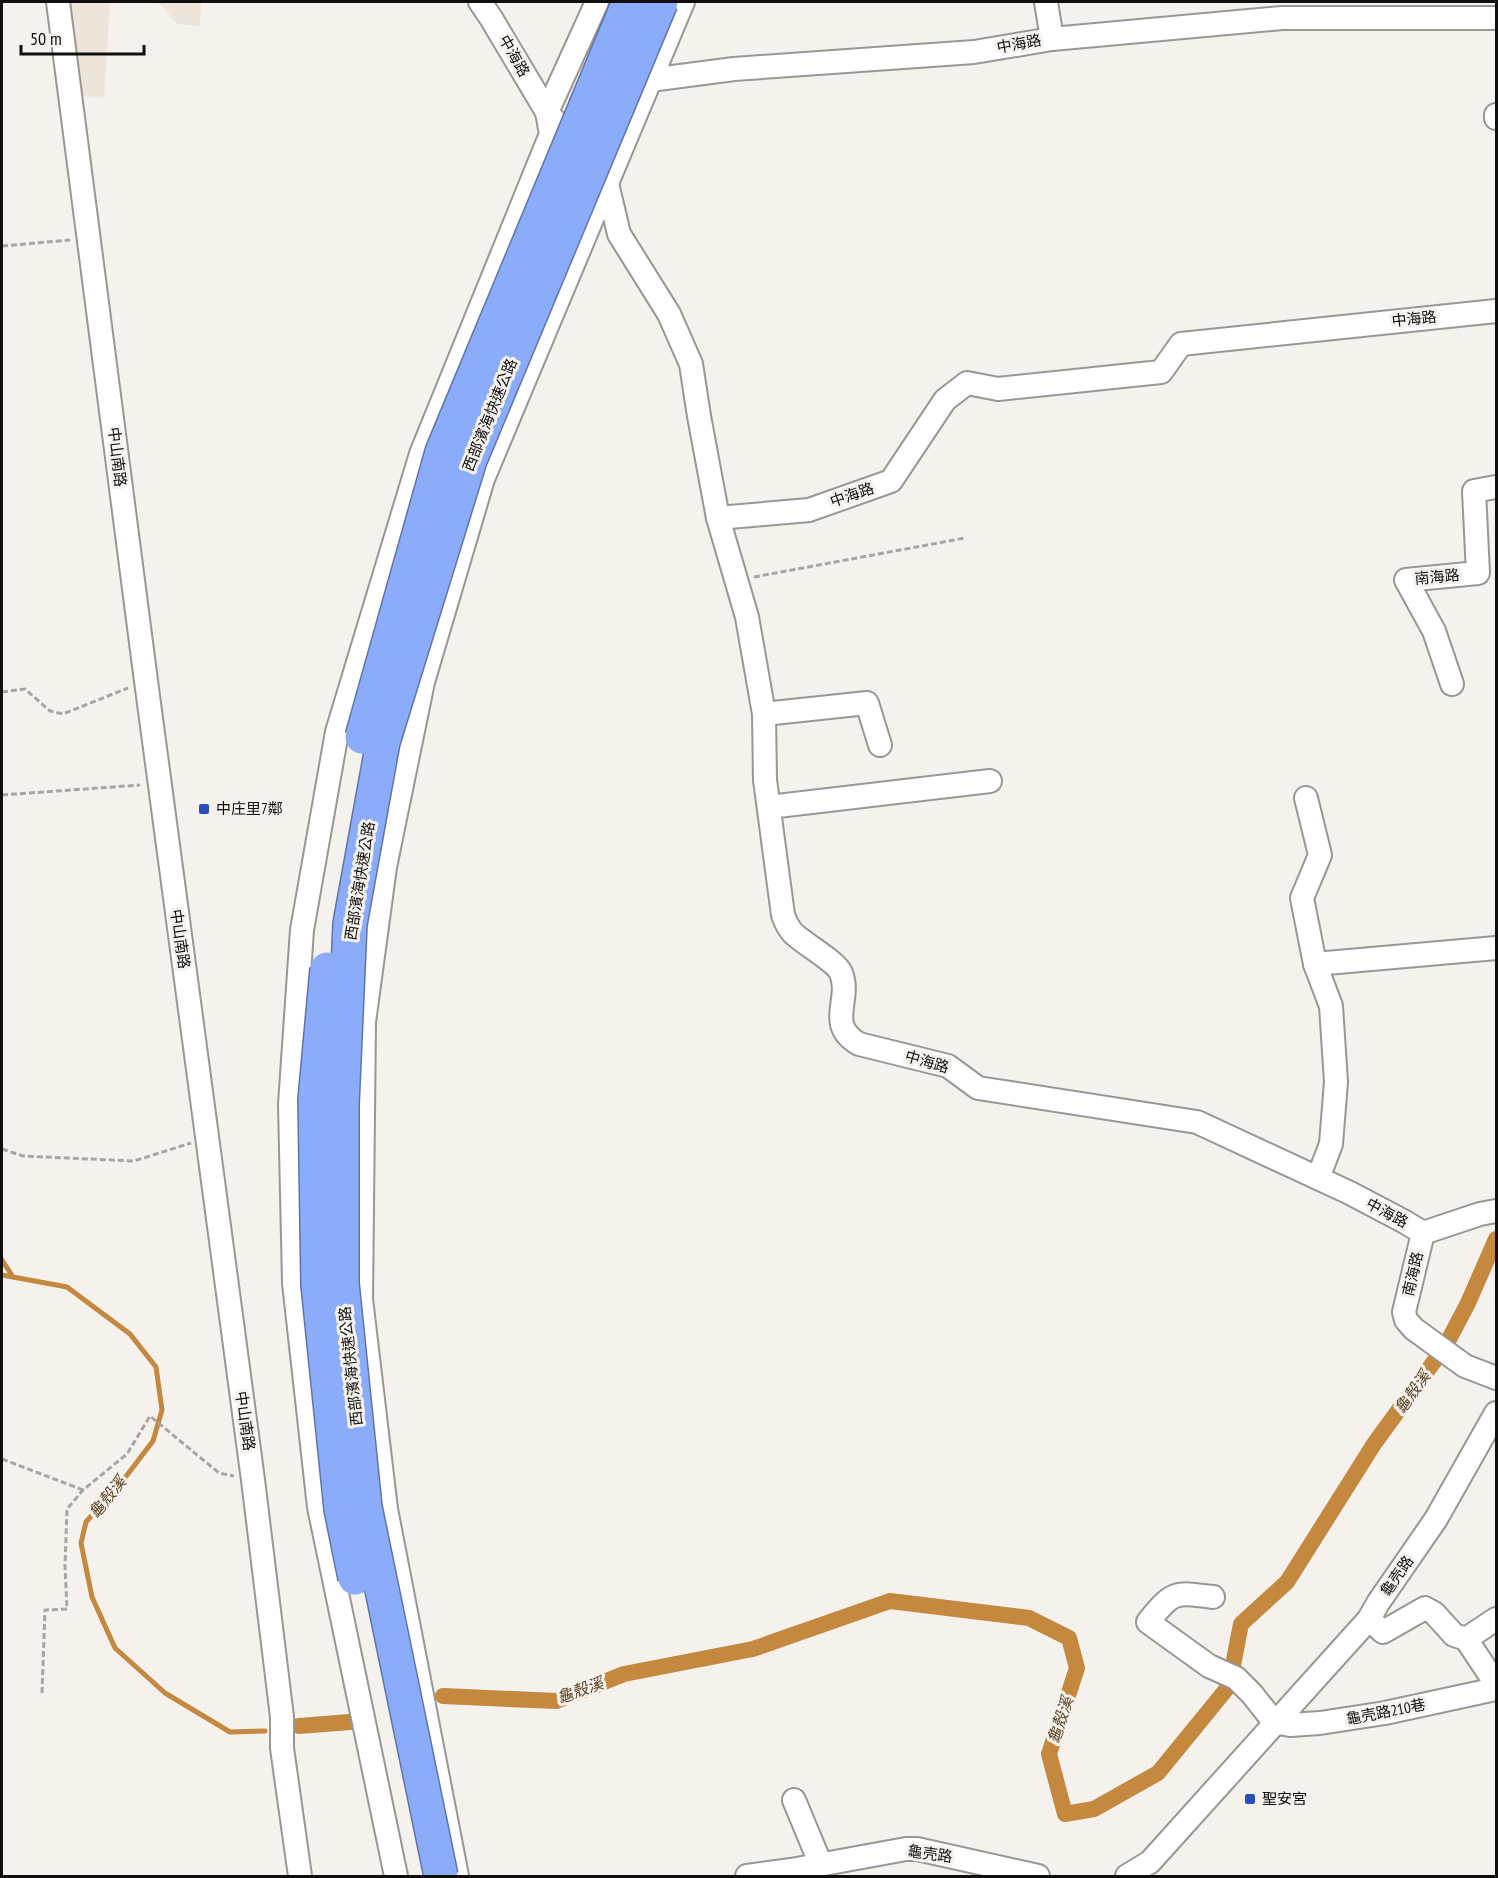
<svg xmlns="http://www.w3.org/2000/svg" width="1498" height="1878" viewBox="0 0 1498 1878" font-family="'PT Sans Narrow','Noto Sans TC',sans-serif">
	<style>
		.built { fill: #eee5da }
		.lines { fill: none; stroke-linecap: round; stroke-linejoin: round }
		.stream { stroke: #c4883f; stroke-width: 5 }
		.canal { stroke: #c4883f; stroke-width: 16 }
		.minor-casing { stroke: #9a9692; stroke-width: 26 }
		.path { stroke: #a9a5a2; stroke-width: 3; stroke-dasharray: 6 3; stroke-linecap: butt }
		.minor { stroke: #fff; stroke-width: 22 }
		.highway-bridge-casing { stroke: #6075a7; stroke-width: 36; stroke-linecap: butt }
		.highway-bridge { stroke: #8aacfa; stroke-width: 33 }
		.poi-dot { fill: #2a4ebd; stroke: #f5f1ed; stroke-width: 2 }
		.labels { text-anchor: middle; stroke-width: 6; stroke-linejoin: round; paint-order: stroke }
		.street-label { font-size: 15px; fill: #110f0e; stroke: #f5f1ed }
		.poi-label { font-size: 15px; fill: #110f0e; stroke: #f5f1ed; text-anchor: start }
		.water-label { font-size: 16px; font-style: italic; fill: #583e1f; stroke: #f5f1ed }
	</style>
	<rect width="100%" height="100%" fill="#f5f1ed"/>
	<g class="built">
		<path d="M 66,2 L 110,2 L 104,98 L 77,95 Z"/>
		<path d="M 150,2 L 201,2 L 200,26 L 177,24 L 160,4 Z"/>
	</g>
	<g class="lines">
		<g class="stream">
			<path d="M 2,1260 L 13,1277 L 67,1287 L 130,1334 L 156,1367 L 162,1410 L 153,1441 L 124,1479 L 86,1522 L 81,1543 L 92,1597 L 115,1648 L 165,1693 L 230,1732 L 265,1731"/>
			<path d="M 2,1275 L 13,1277"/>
		</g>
		<g class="canal">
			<path d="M 443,1696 L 556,1701 L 624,1674 L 753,1649 L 890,1601 L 1029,1618 L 1069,1638 L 1077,1668 L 1049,1754 L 1065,1814 L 1094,1809 L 1158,1773 L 1229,1686 L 1241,1624 L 1287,1582 L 1374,1444 L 1446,1345 L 1468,1303 L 1496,1239"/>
			<path d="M 299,1726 L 350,1722"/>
		</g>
		<g class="minor-casing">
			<g id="minor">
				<path d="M 58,2 L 146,681 L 253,1480 L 282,1717 L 282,1748 L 300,1876"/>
				<path d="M 480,2 L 491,18 L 547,112 L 554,120"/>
				<path d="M 1046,2 L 1052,39"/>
				<path d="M 640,83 L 650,80 L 734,69 L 974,52 L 1052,39 L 1282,18 L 1496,18"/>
				<path d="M 1496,115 L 1496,118"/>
				<path d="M 606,179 L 619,234 L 669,314 L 691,364 L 699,416 L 718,518 L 747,617 L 764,714 L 765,780 L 783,915 C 785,921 788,927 792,932 C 802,943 836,961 841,973 C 852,1000 825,1024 859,1044 L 948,1066 L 978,1088 L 1197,1122 L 1350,1193 L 1405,1222 L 1423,1233"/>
				<path d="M 718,518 L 809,510 L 891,481 L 945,400 L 967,383 L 998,389 L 1161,372 L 1181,344 L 1496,311"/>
				<path d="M 1452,684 L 1434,631 L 1406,580 L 1478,573 L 1474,491 L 1496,487"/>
				<path d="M 764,714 L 867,703 L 880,745"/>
				<path d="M 1306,798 L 1320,855 L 1302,898 L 1315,964 L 1331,1006 L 1336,1082 L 1331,1144 L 1318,1178"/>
				<path d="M 769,807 L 990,781"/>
				<path d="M 1315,964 L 1496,948"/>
				<path d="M 1496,1211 L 1480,1214 L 1423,1233 L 1404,1312 L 1406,1320 L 1414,1329 L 1465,1366 L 1496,1378"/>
				<path d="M 1213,1597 C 1174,1592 1173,1591 1148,1622 L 1209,1666 L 1236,1678 L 1252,1694 L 1274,1722 L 1290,1725 L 1320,1723 L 1385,1713 L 1496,1689"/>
				<path d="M 1369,1619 L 1383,1632 L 1425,1608 L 1434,1613 L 1454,1635 L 1466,1639 L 1496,1684"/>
				<path d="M 1466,1639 L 1496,1619"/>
				<path d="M 794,1800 L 821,1865"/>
				<path d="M 396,1876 L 319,1507 L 294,1283 L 290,1104 L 302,930 L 337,732 L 421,454 L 551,134 L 547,112 L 597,2"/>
				<path d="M 457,1876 L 386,1509 L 361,1299 L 364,1022 L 385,867 L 423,682 L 483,479 L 683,2"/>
				<path d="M 747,1876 L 791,1870 L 906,1849 L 917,1849 L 1038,1876"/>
				<path d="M 1127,1876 L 1150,1862 L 1369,1619 L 1378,1603 L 1436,1519 L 1496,1413"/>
			</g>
		</g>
		<g class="path">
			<path d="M 2,246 L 70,240"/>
			<path d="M 754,577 L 965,538"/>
			<path d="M 2,692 L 25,689 L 50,711 L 63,714 L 128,688"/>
			<path d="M 2,795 L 140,785"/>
			<path d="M 2,1149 L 23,1156 L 134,1161 L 191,1143"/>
			<path d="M 2,1459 L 83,1490"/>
			<path d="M 42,1693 L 45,1610 L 67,1609 L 65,1566 L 67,1509 L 83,1490 L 127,1454 L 150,1416 L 219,1473 L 234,1476"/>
		</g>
		<use href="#minor" class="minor"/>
		<g class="highway-bridge-casing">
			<g id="highway-bridge">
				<path d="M 362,737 L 442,452 L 629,2"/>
				<path d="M 327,969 L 315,1100 L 318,1285 L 341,1509 L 355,1578"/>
				<path d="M 441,1876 L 365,1507 L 342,1283 L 342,1105 L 350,924 L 383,742 L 470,460 L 661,2"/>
			</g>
		</g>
		<use href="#highway-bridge" class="highway-bridge"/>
	</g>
	<g class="poi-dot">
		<rect x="198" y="803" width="12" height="12" rx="3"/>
		<rect x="1244" y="1793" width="12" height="12" rx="3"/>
	</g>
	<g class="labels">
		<g class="street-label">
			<text transform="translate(1019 44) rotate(-10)" y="5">中海路</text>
			<text transform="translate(514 56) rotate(60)" y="5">中海路</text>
			<text transform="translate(1414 319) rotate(-6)" y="5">中海路</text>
			<text transform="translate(490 415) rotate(-68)" y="5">西部濱海快速公路</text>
			<text transform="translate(117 457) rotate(83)" y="5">中山南路</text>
			<text transform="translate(852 495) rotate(-19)" y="5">中海路</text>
			<text transform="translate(1437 577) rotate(-5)" y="5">南海路</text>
			<text transform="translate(360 881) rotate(-81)" y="5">西部濱海快速公路</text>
			<text transform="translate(180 939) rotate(82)" y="5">中山南路</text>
			<text transform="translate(927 1062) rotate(16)" y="5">中海路</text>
			<text transform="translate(1387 1213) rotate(28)" y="5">中海路</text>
			<text transform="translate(1413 1274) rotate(-77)" y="5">南海路</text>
			<text transform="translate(351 1366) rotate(-96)" y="5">西部濱海快速公路</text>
			<text transform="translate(245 1421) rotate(82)" y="5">中山南路</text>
			<text transform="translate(1397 1576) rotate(-55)" y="5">龜壳路</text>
			<text transform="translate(1386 1712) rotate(-11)" y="5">龜壳路210巷</text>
			<text transform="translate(930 1854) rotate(8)" y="5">龜壳路</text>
		</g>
		<g class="poi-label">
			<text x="216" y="814">中庄里7鄰</text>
			<text x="1262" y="1804">聖安宮</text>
		</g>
		<g class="water-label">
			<text transform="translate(1412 1392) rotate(-54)" y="6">龜殼溪</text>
			<text transform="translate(107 1497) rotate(-51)" y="6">龜殼溪</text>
			<text transform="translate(580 1690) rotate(-20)" y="6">龜殼溪</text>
			<text transform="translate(1060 1720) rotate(-72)" y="6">龜殼溪</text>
		</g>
	</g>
	<rect width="1498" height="1878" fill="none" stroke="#110f0e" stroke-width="6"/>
	<path d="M21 45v9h123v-9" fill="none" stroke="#110f0e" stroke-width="3"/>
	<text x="30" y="45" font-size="18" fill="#110f0e" stroke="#f5f1ed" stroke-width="4.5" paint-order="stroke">50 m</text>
</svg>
